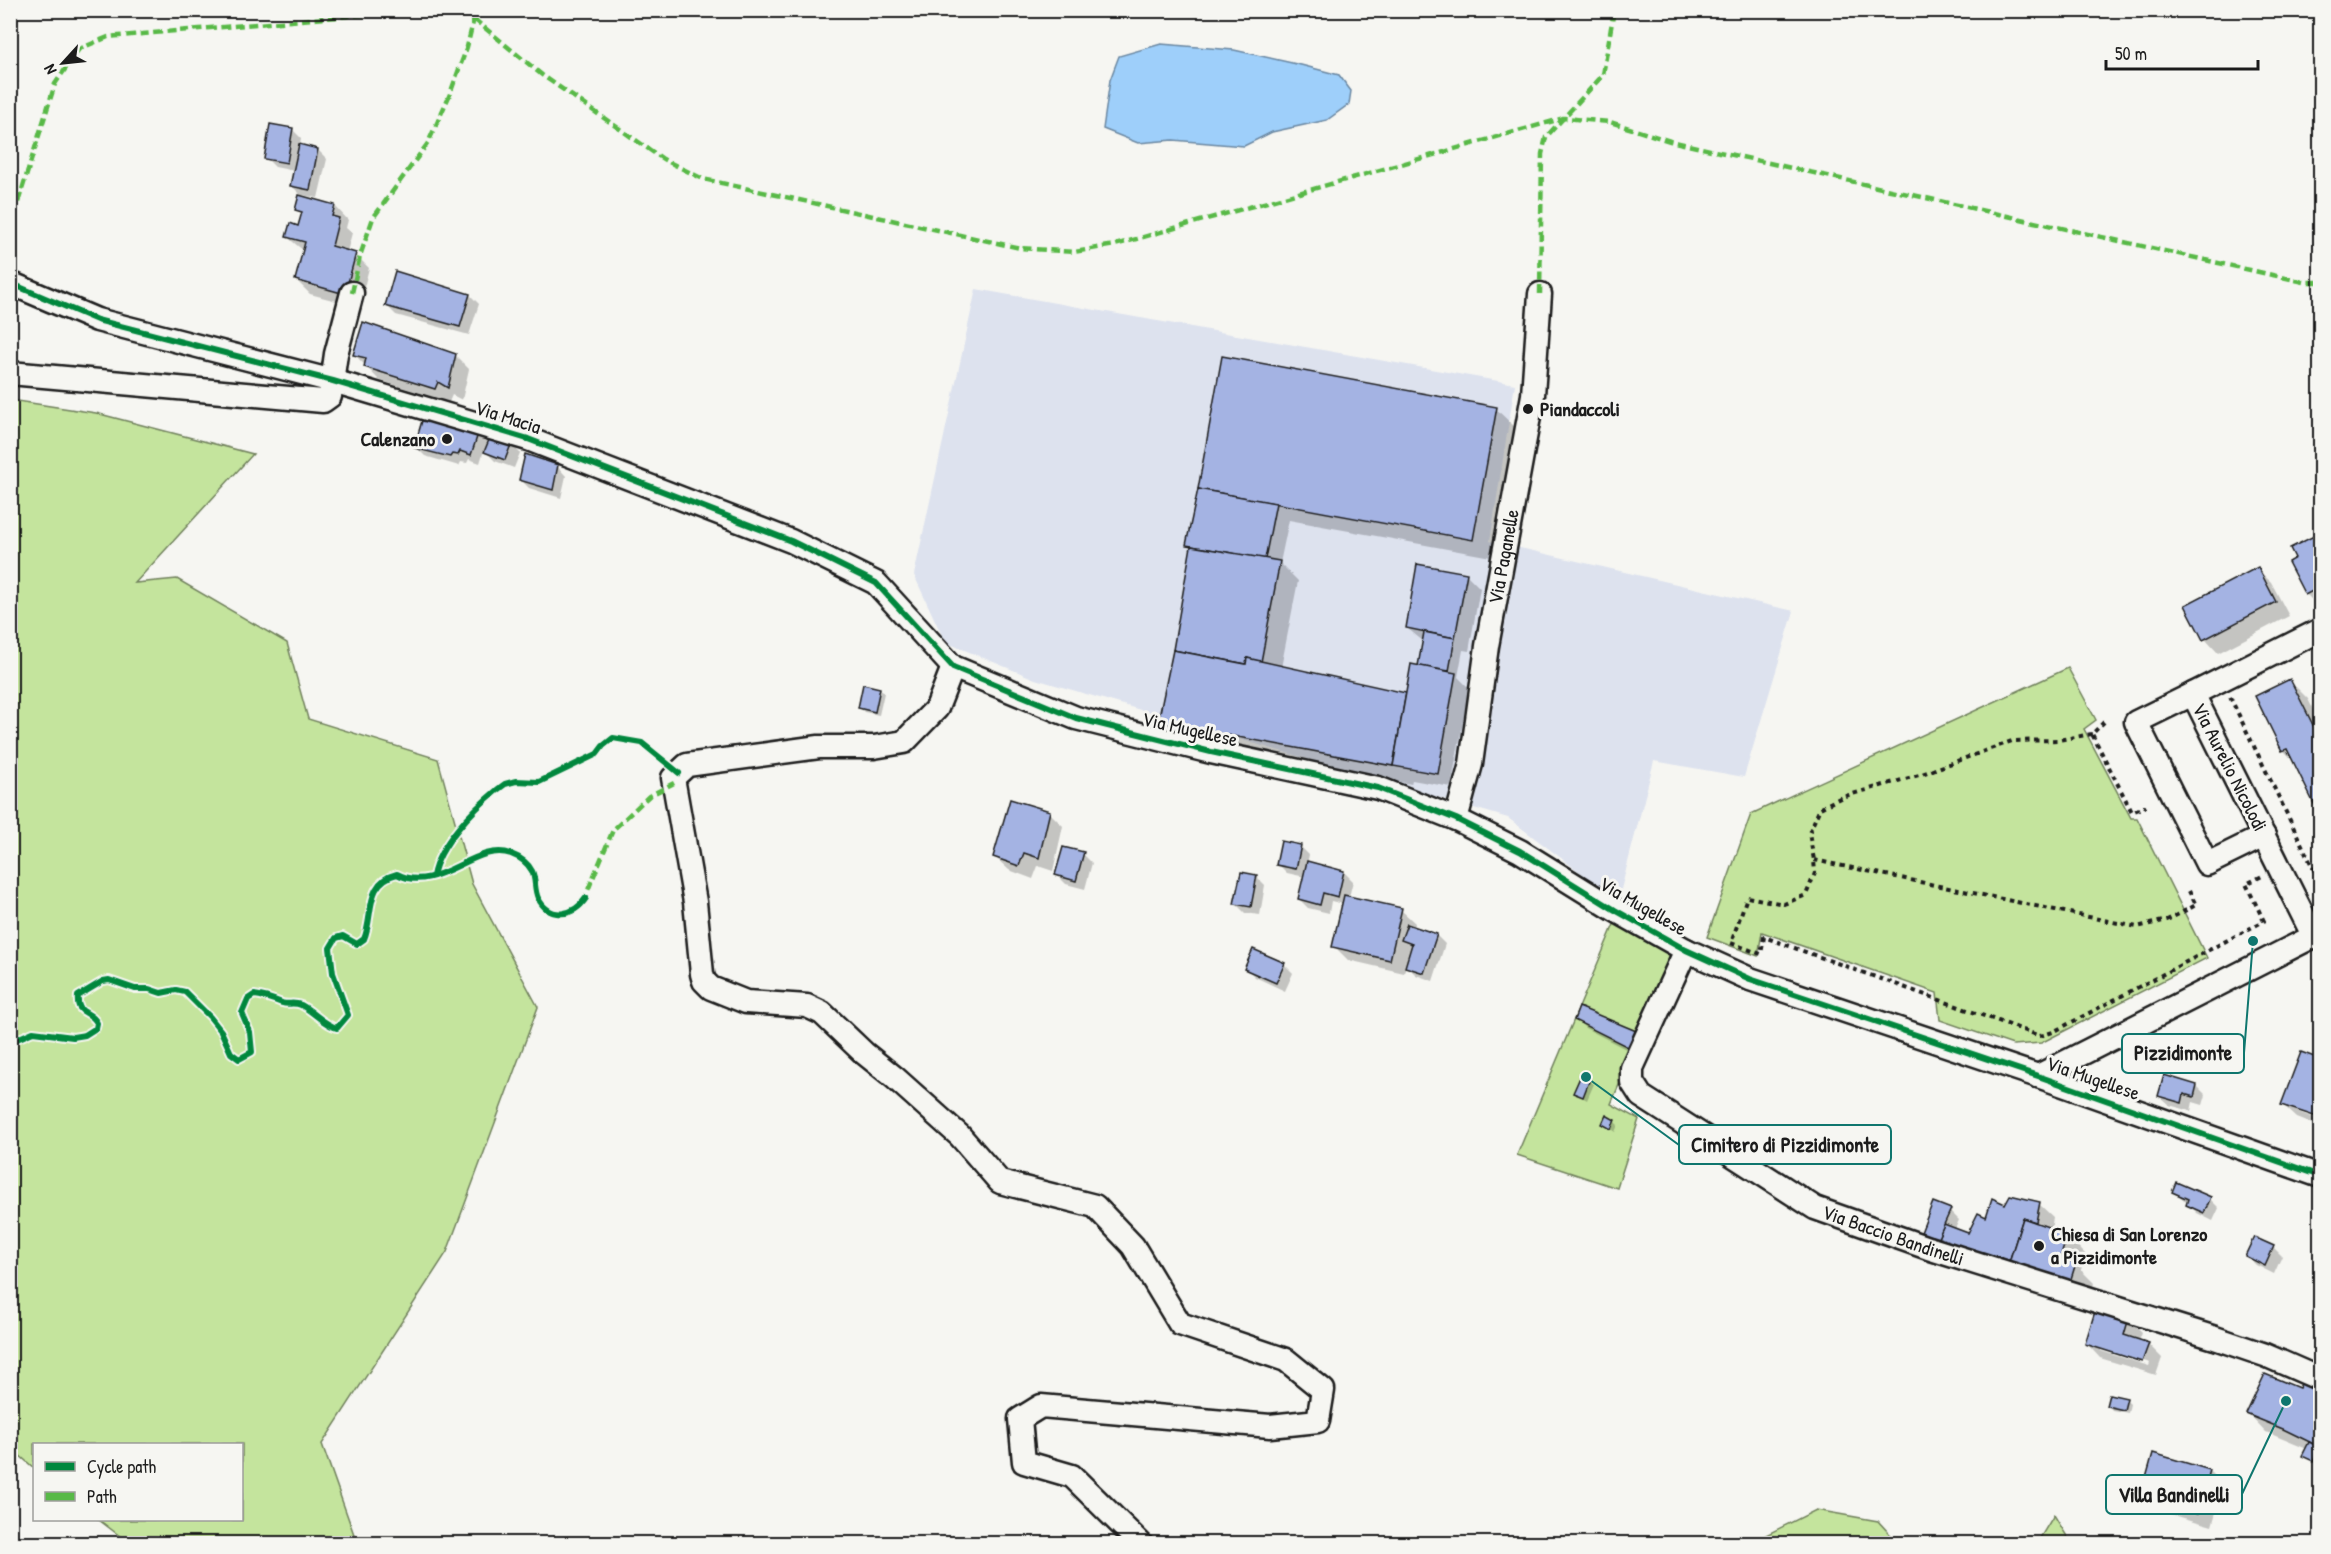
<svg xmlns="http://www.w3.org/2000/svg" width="2331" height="1554" viewBox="0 0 2331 1554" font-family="'Patrick Hand',sans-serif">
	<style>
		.built { fill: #dde2ee }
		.green { fill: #c4e49d; stroke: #70805c; stroke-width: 1.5 }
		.water { fill: #9ecffa; stroke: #6a87a1; stroke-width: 1.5 }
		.shadow { fill: #0003; fill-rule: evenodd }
		.building { fill: #a4b3e3; stroke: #1c1c1c; stroke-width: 1.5 }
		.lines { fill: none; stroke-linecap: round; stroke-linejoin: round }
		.minor-casing { stroke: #1c1c1c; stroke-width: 27 }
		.path { stroke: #1c1c1c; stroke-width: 4; stroke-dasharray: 4.5 4.5; stroke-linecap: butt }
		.minor { stroke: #f6f6f2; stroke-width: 22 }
		.quiet { stroke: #58b947; stroke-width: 4.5; stroke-dasharray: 9 4.5; stroke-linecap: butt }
		.cycleway-casing { stroke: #f6f6f2; stroke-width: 10 }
		.cycleway { stroke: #00873e; stroke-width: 6 }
		.poi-dot { fill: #1c1c1c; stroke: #f6f6f2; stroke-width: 2 }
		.labels { text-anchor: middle; stroke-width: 6; stroke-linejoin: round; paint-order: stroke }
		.poi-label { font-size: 20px; font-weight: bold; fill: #1c1c1c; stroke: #f6f6f2; text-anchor: start }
		.street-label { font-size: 20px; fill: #1c1c1c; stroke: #f6f6f2 }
		.leader { fill: none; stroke: #0f766e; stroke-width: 2 }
		.callout-dot { fill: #0f766e; stroke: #f6f6f2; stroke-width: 2 }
		.callout { fill: #f6f6f2; stroke: #0f766e; stroke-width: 2 }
		.callout-label { font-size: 21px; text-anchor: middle; font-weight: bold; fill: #1c1c1c }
	</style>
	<rect width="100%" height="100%" fill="#f6f6f2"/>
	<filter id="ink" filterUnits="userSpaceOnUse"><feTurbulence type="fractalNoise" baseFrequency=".0167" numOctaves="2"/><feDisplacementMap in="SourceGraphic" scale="12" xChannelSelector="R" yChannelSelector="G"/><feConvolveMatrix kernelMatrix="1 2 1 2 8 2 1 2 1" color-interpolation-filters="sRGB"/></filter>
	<g filter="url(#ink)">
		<path class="built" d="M 976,289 L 1515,384 L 1490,541 L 1794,611 L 1744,777 L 1654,761 L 1618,901 L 1508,818 L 1035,679 L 945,642 L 914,575 Z"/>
		<g class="green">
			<path d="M 11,400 L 96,413 L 253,454 L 135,583 L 177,579 L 287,643 L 308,719 L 438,759 L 472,884 L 538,1007 L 447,1252 L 322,1444 L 357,1543 L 129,1543 L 99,1520 L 242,1520 L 242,1444 L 34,1444 L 34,1468 L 11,1448 Z"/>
			<path d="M 2068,668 L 2096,720 L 2084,729 L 2131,818 L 2137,818 L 2207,958 L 2041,1043 L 2013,1045 L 1940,1020 L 1937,993 L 1762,932 L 1758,956 L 1707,937 L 1751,814 Z"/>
			<path d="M 1615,922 L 1674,954 L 1611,1104 L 1639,1119 L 1617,1188 L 1517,1155 Z"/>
			<path d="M 1816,1510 L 1878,1521 L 1898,1543 L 1750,1543 Z"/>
			<path d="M 2054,1515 L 2071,1543 L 2037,1543 Z"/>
		</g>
		<path class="water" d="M 1161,44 L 1234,50 L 1301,65 L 1339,75 L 1351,91 L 1349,104 L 1327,120 L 1272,132 L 1244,146 L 1173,140 L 1138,143 L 1103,129 L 1110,80 L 1119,56 Z"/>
		<g class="shadow">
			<path d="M 292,129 L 301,138 L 300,146 L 318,150 L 327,159 L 318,198 L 302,195 L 301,197 L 335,206 L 348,220 L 346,228 L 352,233 L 347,252 L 355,254 L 369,268 L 359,307 L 310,294 L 296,280 L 304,251 L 287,237 L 299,228 L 303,215 L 297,210 L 301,195 L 292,186 L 295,171 L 275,167 L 266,158 Z"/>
			<path d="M 396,273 L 470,295 L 479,304 L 469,335 L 396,315 L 387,306 Z"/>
			<path d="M 355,355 L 455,355 L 469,369 L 462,400 L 452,395 L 449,402 L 379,380 Z"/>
			<path d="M 1496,409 L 1515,427 L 1491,557 L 1289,520 L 1280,563 L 1298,581 L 1281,668 L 1407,695 L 1423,668 L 1424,642 L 1407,628 L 1466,574 L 1480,588 L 1469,651 L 1463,650 L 1458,677 L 1469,688 L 1451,787 L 1412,780 L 1411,784 L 1178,740 L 1159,722 L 1192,548 L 1188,544 L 1200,489 Z"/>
			<path d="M 478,432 L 489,443 L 511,444 L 520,453 L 514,468 L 495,461 L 484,450 L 480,463 L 469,459 L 467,463 L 461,462 L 459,466 L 425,456 L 416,447 Z"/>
			<path d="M 557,466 L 566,476 L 561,498 L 529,488 L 520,479 Z"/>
			<path d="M 2320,534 L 2320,608 L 2306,594 L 2297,559 L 2292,549 Z"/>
			<path d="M 2257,569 L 2271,582 L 2289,616 L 2218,653 L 2205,639 L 2187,605 Z"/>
			<path d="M 2290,681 L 2308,699 L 2320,723 L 2320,813 L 2295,762 L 2284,751 L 2257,697 Z"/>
			<path d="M 880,689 L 884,693 L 879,715 L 864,712 L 860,708 Z"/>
			<path d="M 1049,812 L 1063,826 L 1053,871 L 1038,866 L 1033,879 L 1009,870 L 995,857 Z"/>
			<path d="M 1300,846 L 1309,855 L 1307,863 L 1344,872 L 1353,881 L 1349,897 L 1401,910 L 1415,923 L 1414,928 L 1436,935 L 1445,944 L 1433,981 L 1416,975 L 1406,965 L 1404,973 L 1348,960 L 1334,946 L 1344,904 L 1331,901 L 1329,913 L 1308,908 L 1299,899 L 1305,877 L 1287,873 L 1278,864 Z"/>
			<path d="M 1083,854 L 1092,863 L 1085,889 L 1066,884 L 1057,875 Z"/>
			<path d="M 1256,876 L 1265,885 L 1260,915 L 1245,913 L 1236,904 Z"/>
			<path d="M 1284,964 L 1293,973 L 1285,991 L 1255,977 L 1246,968 Z"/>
			<path d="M 1576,1019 L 1649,1043 L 1643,1058 L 1585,1028 Z"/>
			<path d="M 2320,1058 L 2320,1117 L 2298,1109 L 2298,1112 L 2320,1120 L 2320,1127 L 2297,1118 L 2283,1105 L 2317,1060 Z"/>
			<path d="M 1582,1077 L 1594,1084 L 1587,1100 L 1575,1093 Z"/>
			<path d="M 2197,1086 L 2206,1095 L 2203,1105 L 2193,1102 L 2191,1111 L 2169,1105 L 2159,1096 Z"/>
			<path d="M 1614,1121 L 1618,1125 L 1615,1132 L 1603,1124 Z"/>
			<path d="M 2173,1191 L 2210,1199 L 2219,1208 L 2213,1221 L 2197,1213 L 2188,1203 Z"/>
			<path d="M 1934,1204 L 1950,1211 L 1959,1220 L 1955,1229 L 1969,1235 L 2006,1206 L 2039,1204 L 2053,1217 L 2051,1230 L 2067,1235 L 2085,1254 L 2081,1270 L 2094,1283 L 2089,1300 L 1952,1253 Z"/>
			<path d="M 2273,1247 L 2282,1256 L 2274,1274 L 2256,1265 L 2247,1256 Z"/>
			<path d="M 2128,1319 L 2142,1333 L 2139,1341 L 2148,1344 L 2162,1358 L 2156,1375 L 2100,1358 L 2087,1344 ZM 2101,1348 L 2150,1363 L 2149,1366 L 2101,1351 Z"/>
			<path d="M 2320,1388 L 2320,1456 L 2317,1464 L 2304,1456 L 2307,1449 L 2266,1432 L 2248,1413 L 2300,1390 Z"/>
			<path d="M 2126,1400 L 2130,1404 L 2128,1413 L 2112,1410 L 2108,1405 Z"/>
			<path d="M 2154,1455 L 2210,1471 L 2224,1485 L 2212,1526 L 2156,1510 L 2142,1496 Z"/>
		</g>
		<g class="building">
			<path d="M 270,124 L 293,128 L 287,163 L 264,159 Z"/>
			<path d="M 299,144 L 318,149 L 310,190 L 290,186 Z"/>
			<path d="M 299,195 L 335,205 L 332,216 L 339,218 L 332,246 L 356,253 L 345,294 L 295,280 L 305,242 L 286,237 L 290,223 L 298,226 L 302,212 L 295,210 Z"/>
			<path d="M 395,271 L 470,294 L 460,327 L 385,306 Z"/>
			<path d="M 363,322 L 456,354 L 448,388 L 438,382 L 435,389 L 364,367 L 366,358 L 353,355 Z"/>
			<path d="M 1222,356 L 1497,407 L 1473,540 L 1198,489 Z"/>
			<path d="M 424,414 L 479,431 L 471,455 L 460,451 L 458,455 L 452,454 L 450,457 L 414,448 Z"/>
			<path d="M 491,435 L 512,442 L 505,460 L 484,452 Z"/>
			<path d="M 525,454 L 558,465 L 553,490 L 519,480 Z"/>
			<path d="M 1198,489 L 1276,503 L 1265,559 L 1186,545 Z"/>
			<path d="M 2320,533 L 2320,587 L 2305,595 L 2288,562 L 2295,558 L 2290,548 Z"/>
			<path d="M 1191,546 L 1280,561 L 1261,662 L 1247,658 L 1246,664 L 1173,650 Z"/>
			<path d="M 1417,564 L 1467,573 L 1455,638 L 1406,628 Z"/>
			<path d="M 2258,567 L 2276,602 L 2203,640 L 2185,605 Z"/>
			<path d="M 1424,632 L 1455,638 L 1449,671 L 1418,666 Z"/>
			<path d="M 1173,650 L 1246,664 L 1247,658 L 1406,693 L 1393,766 L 1158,722 Z"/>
			<path d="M 1411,664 L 1456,673 L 1438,774 L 1393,766 Z"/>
			<path d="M 2290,679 L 2317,733 L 2320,731 L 2320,828 L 2314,816 L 2319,814 L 2287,749 L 2282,751 L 2255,696 Z"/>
			<path d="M 863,684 L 880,688 L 875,712 L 858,708 Z"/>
			<path d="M 1010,799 L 1050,811 L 1039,858 L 1024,853 L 1019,866 L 993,857 Z"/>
			<path d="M 1281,841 L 1301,845 L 1296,869 L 1276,865 Z"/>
			<path d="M 1063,847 L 1084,852 L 1076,881 L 1055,875 Z"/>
			<path d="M 1307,861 L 1344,871 L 1338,897 L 1323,893 L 1320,905 L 1298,899 Z"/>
			<path d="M 1241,872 L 1257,875 L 1251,907 L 1234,904 Z"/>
			<path d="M 1344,895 L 1402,908 L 1390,960 L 1332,947 Z"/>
			<path d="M 1407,924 L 1437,934 L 1424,973 L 1405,967 L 1412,944 L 1401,940 Z"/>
			<path d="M 1253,949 L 1285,963 L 1276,983 L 1244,969 Z"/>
			<path d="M 1579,1007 L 1641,1033 L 1634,1050 L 1574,1020 Z"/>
			<path d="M 2301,1052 L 2317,1058 L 2320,1057 L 2320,1118 L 2281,1105 Z"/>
			<path d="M 1581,1075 L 1590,1079 L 1583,1097 L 1573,1093 Z"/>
			<path d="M 2164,1075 L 2197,1085 L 2194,1097 L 2184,1094 L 2182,1103 L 2158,1096 Z"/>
			<path d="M 1606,1115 L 1615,1120 L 1611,1129 L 1602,1124 Z"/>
			<path d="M 2176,1182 L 2211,1197 L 2204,1213 L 2186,1205 L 2188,1199 L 2172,1192 Z"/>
			<path d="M 2010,1195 L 2040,1202 L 2036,1222 L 2023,1218 L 2009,1262 L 1937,1240 L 1944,1224 L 1968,1233 L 1978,1213 L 1986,1217 L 1992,1198 L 2005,1204 Z"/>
			<path d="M 1933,1202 L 1951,1209 L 1937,1240 L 1920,1235 Z"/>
			<path d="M 2023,1218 L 2068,1234 L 2060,1258 L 2076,1263 L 2070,1282 L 2009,1262 Z"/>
			<path d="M 2254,1237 L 2274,1246 L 2265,1266 L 2245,1256 Z"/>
			<path d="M 2096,1308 L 2129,1318 L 2124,1335 L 2149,1343 L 2142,1362 L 2085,1344 Z"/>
			<path d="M 2265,1374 L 2299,1388 L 2303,1379 L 2320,1387 L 2320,1447 L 2283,1429 L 2246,1414 Z"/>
			<path d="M 2109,1394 L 2127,1398 L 2124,1410 L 2106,1406 Z"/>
			<path d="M 2309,1442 L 2319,1447 L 2313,1461 L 2302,1456 Z"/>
			<path d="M 2153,1453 L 2210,1470 L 2198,1513 L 2141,1496 Z"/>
		</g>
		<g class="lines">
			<g class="minor-casing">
				<g id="minor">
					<path d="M 10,283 L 97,320 L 333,381 L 528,439 L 791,541 L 876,583 L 953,667 L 1076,718 L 1211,752 L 1378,788 L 1456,819 L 1520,851 L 1615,910 L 1686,950 L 1750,979 L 2038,1076 L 2320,1176"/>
					<path d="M 10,373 L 323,401 L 330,396 L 336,354 L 352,293"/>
					<path d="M 953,667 L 937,708 L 904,742 L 874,747 L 819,747 L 687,765 L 673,778 L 695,902 L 702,974 L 704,981 L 711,988 L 746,1002 L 807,1006 L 822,1013 L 864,1053 L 894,1077 L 960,1136 L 1000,1182 L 1095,1206 L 1133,1246 L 1180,1324 L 1286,1360 L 1323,1390 L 1318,1421 L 1270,1426 L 1041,1406 L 1020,1419 L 1024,1462 L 1072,1476 L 1141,1544"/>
					<path d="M 2193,694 L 2136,722 L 2207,864 L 2264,836"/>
					<path id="s1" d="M 1456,819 L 1471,764 L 1487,646 L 1533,395 L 1540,294"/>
					<path d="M 2314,937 L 2193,694 L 2320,630"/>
					<path id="s2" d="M 1686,950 L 1632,1068 L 1632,1082 L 1641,1096 L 1815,1208 L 1928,1248 L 2215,1338 L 2265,1355 L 2320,1379"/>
					<path d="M 2038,1076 L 2320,933"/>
				</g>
			</g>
			<g class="path">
				<path d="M 2230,697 L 2320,882"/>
				<path d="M 2104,722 L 2092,734 L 2132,812 L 2146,806"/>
				<path d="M 2092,734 L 2058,740 L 2012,741 L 1919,775 L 1842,797 L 1820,808 L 1809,833 L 1814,860 L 1815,873 L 1806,895 L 1784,904 L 1747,897 L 1731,943 L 1761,954 L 1764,937 L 2040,1036 L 2053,1032 L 2264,921 L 2246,884 L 2262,876"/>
				<path d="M 1814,860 L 2137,927 L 2167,920 L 2196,905 L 2189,891"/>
			</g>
			<use href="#minor" class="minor"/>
			<g class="quiet">
				<path d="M 448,10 L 474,19 L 542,75 L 663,159 L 703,179 L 1020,248 L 1074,252 L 1115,245 L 1564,118 L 1610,122 L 1670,141 L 2304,282 L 2320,282"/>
				<path d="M 10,228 L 55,84 L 79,49 L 108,37 L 417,10"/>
				<path d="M 352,293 L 360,256 L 373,218 L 428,143 L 450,94 L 467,47 L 476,10"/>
				<path d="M 1540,294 L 1542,154 L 1546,137 L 1603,75 L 1614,10"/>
				<path d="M 583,902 L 613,830 L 649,796 L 674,783"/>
			</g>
			<g class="cycleway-casing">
				<g id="cycleway">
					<path d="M 10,283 L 97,320 L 333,381 L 528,439 L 791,541 L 876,583 L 953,667 L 1076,718 L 1211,752 L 1378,788 L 1456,819 L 1520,851 L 1615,910 L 1686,950 L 1750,979 L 2038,1076 L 2320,1176"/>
					<path d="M 433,876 C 439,844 473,810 497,790 L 505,784 L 516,781 L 539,782 L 597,754 L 603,746 L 613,738 L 642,743 L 679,773"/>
					<path d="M 10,1042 L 33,1032 L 73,1037 L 85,1035 L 96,1028 L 97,1023 C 90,1009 76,1016 78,996 L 103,981 L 109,980 L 135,989 L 149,989 L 161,993 L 176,990 L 185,992 L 210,1017 L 221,1031 L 231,1053 L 239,1059 L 252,1052 L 250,1032 L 242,1013 L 248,999 L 254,995 C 264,996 272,999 282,1003 C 288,1005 294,1002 301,1005 C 313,1011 324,1025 337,1028 L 348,1015 L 333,973 L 330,948 L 336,938 L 343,936 L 357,944 L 364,939 C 374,916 364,882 397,874 C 437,895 476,841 511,854 C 519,857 528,863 532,871 C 536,879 534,890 538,898 C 550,921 574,916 586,898"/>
				</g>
			</g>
			<use href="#cycleway" class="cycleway"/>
		</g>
	</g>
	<g class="poi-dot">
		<circle cx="1528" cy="409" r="6"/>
		<circle cx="447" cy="439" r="6"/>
		<circle cx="2039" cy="1246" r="6"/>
	</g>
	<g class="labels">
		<g class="poi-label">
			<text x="1540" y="416">Piandaccoli</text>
			<text x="435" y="446" text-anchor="end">Calenzano</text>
			<text x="2051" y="1241">Chiesa di San Lorenzo<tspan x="2051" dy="23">a Pizzidimonte</tspan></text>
		</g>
		<g class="street-label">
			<text transform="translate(508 417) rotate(18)" y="7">Via Macia</text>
			<text dy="7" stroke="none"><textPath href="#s1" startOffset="267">Via Paganelle</textPath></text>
			<text transform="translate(1190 729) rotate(13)" y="7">Via Mugellese</text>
			<text transform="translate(2230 767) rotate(63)" y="7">Via Aurelio Nicolodi</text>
			<text transform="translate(1643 906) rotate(30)" y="7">Via Mugellese</text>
			<text transform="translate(2093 1078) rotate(19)" y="7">Via Mugellese</text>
			<text dy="7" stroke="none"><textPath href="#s2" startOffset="450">Via Baccio Bandinelli</textPath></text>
		</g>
	</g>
	<path class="leader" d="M2253 941L2244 1053M1586 1077L1679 1145M2286 1401L2242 1494"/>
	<g class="callout-dot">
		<circle cx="2253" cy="941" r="6"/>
		<circle cx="1586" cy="1077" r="6"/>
		<circle cx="2286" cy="1401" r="6"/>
	</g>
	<g class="callout">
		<rect x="2122" y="1034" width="122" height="39" rx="6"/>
		<rect x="1679" y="1125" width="212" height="39" rx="6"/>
		<rect x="2106" y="1475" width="136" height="39" rx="6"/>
	</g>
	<g class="callout-label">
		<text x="2183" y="1060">Pizzidimonte</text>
		<text x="1785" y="1152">Cimitero di Pizzidimonte</text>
		<text x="2174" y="1502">Villa Bandinelli</text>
	</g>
	<rect width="2331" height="1554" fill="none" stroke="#f6f6f2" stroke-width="36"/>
	<rect x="18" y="18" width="2295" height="1518" fill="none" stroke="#1c1c1c" stroke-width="2" filter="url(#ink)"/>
	<rect x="33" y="1443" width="210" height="78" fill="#f6f6f2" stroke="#9f9f9c" stroke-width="1.5"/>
	<rect x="45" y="1462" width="30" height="9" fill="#00873e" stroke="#9f9f9c" stroke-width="1.5"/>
	<text x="87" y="1473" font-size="18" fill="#1c1c1c">Cycle path</text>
	<rect x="45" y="1492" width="30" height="9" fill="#58b947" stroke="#9f9f9c" stroke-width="1.5"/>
	<text x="87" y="1503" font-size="18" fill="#1c1c1c">Path</text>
	<g transform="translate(63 63) rotate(243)" stroke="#f6f6f2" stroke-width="4.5" paint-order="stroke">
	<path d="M0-4.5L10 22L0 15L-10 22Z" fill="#1c1c1c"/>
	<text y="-9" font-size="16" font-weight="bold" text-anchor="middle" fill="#1c1c1c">N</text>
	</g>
	<path d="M2106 60v9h152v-9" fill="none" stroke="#1c1c1c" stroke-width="3"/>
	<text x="2115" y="60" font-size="18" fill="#1c1c1c" stroke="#f6f6f2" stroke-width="4.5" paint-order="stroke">50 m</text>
</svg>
